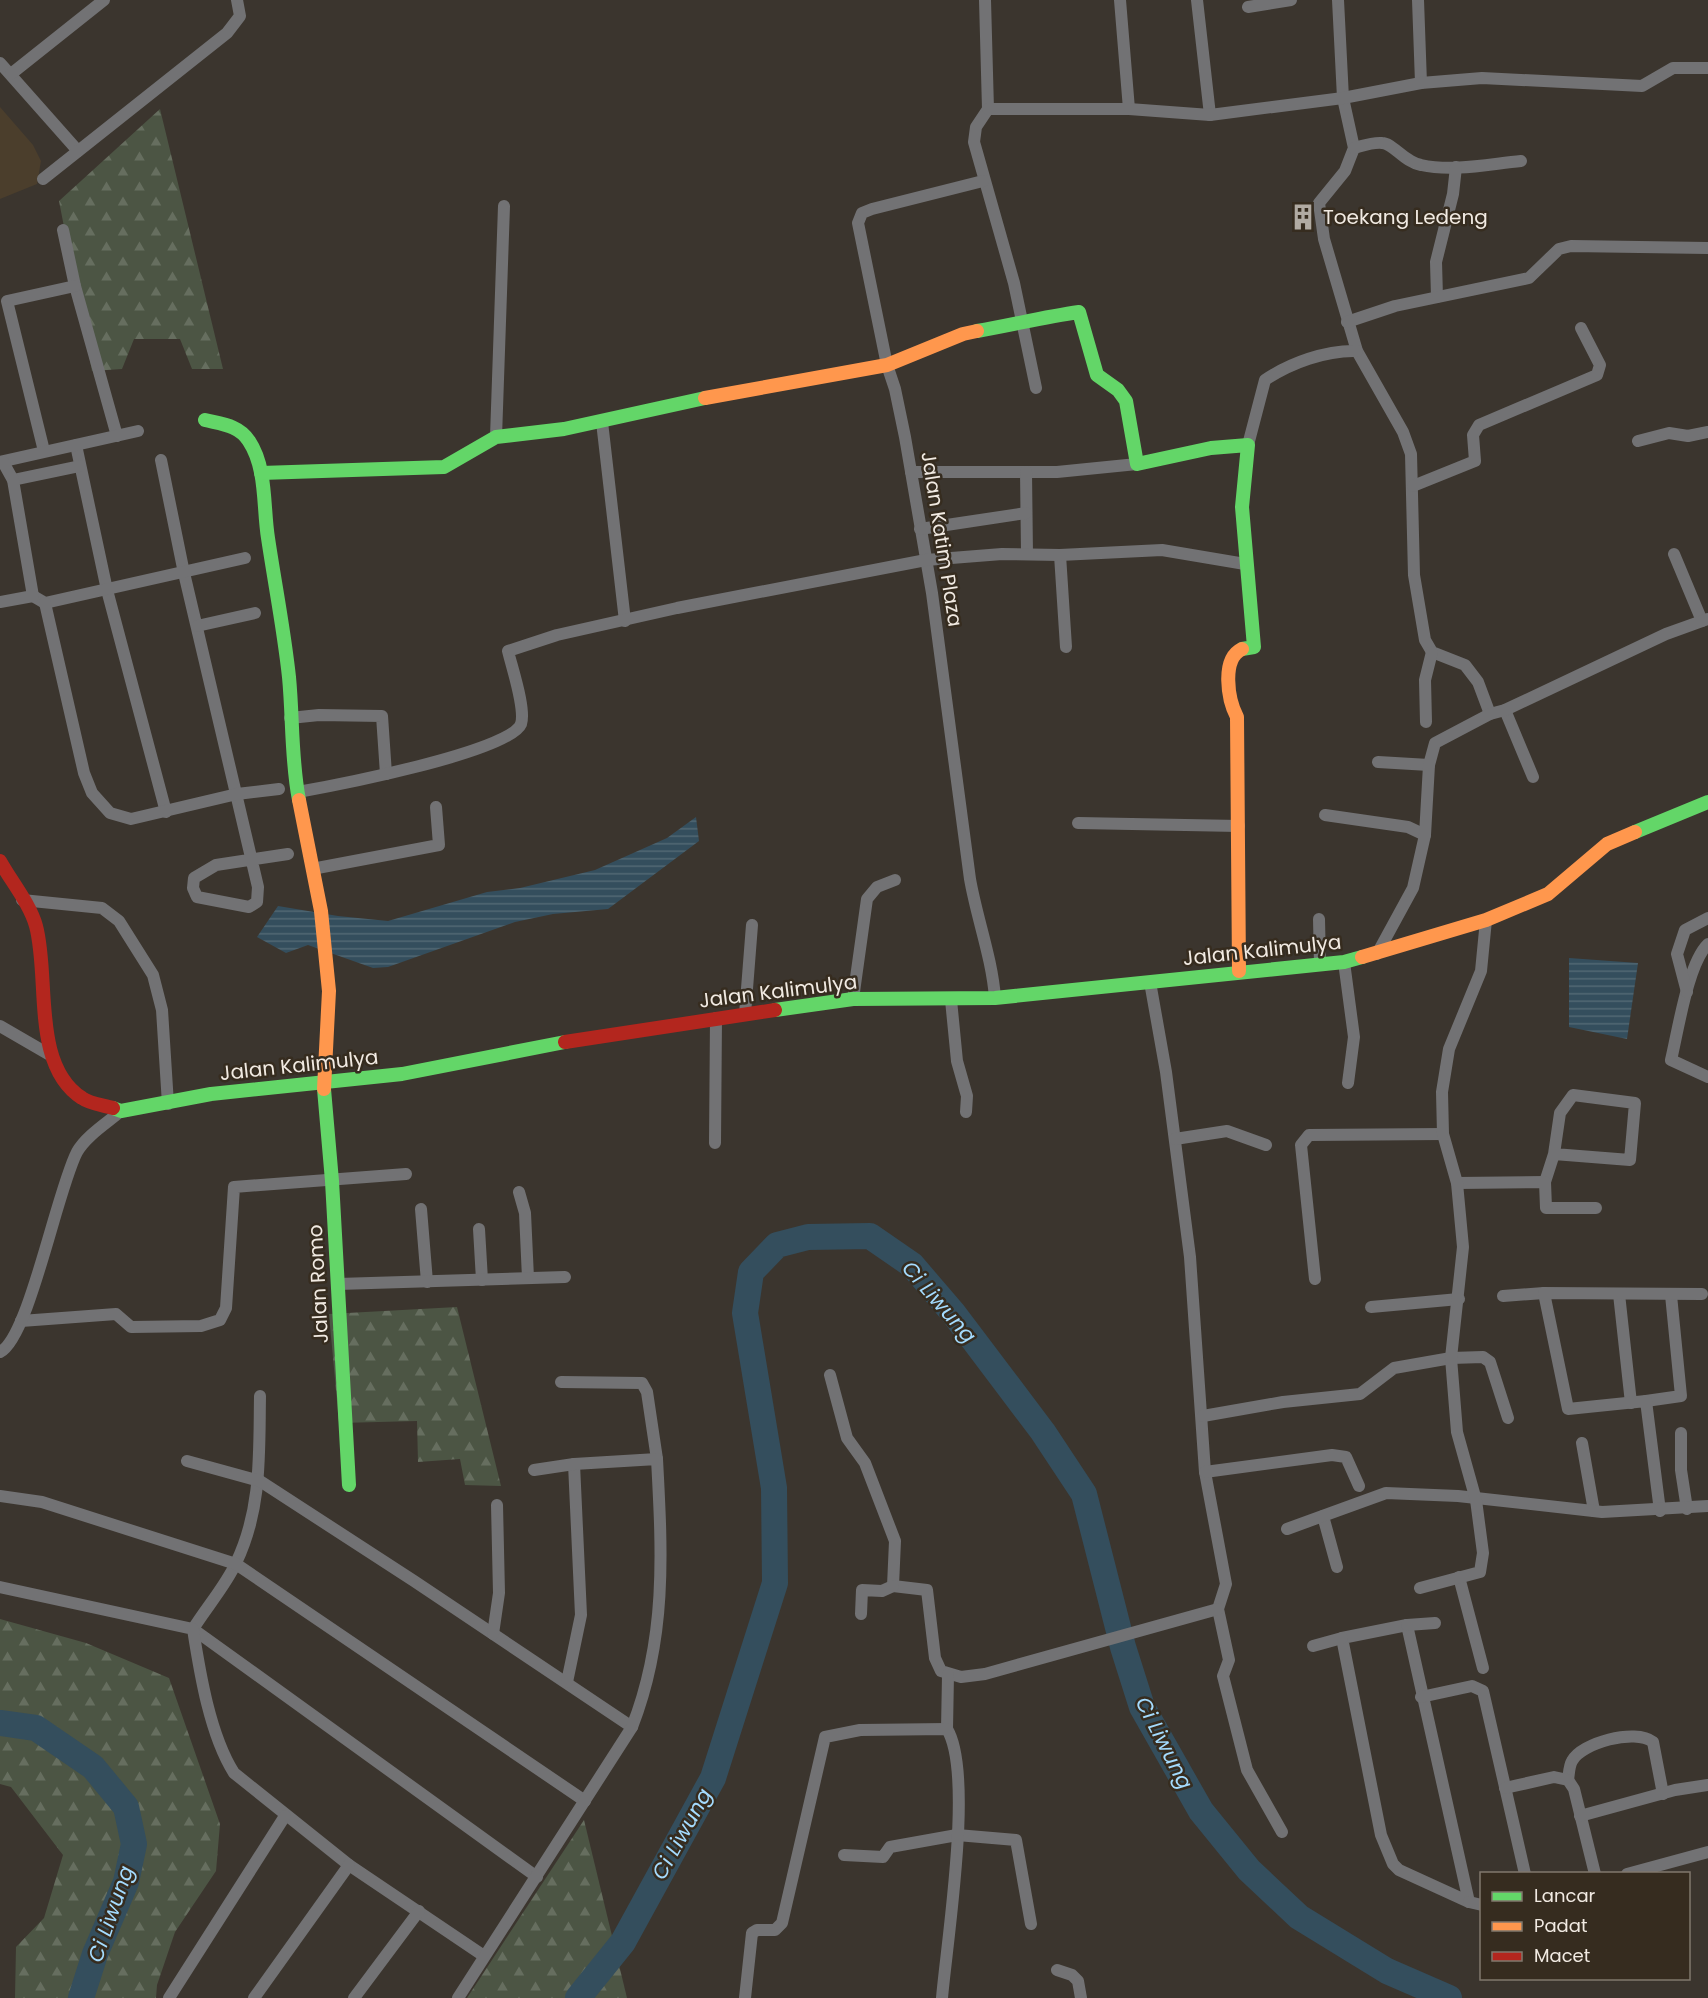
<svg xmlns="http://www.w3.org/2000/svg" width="1708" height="1998" viewBox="0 0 1708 1998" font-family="Poppins,sans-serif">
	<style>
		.built { fill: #4b3e2c }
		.forest { fill: url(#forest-firs) }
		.water { fill: url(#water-rules) }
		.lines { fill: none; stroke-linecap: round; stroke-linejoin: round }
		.river { stroke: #344e5d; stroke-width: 26 }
		.street { stroke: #727274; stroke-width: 12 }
		.fast { stroke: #63d668; stroke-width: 14 }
		.slow { stroke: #ff974d; stroke-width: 14 }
		.jam { stroke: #b3261e; stroke-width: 14 }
		.labels { text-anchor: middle; stroke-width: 5; stroke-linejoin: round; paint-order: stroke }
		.poi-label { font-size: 20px; fill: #f1eae2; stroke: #362c1f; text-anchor: start }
		.street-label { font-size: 20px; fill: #f1eae2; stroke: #362c1f }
		.water-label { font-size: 21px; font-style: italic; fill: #a4dbfe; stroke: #362c1f }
	</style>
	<defs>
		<pattern id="forest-firs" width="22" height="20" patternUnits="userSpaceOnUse" patternTransform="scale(1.5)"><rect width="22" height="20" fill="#4c5544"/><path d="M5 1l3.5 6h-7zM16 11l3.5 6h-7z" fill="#666e5f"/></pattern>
		<pattern id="water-rules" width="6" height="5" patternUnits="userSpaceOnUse" patternTransform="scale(1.5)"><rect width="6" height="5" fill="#344e5d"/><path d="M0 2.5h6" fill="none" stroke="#526874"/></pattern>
	</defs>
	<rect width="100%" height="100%" fill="#3b352e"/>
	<path class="built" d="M 0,107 L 33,145 L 41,161 L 37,184 L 0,199 Z"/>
	<g class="forest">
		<path d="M 160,109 L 223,369 L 192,369 L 180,339 L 134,339 L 122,369 L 92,371 L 59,201 Z"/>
		<path d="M 457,1307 L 501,1486 L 465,1485 L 460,1459 L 418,1462 L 417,1421 L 339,1423 L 329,1314 Z"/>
		<path d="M 0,1619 L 86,1643 L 169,1678 L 220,1824 L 216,1871 L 175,1932 L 157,1985 L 156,1998 L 15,1998 L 16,1947 L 44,1918 L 63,1855 L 11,1787 L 0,1784 Z"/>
		<path d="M 584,1820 L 627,1998 L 467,1998 Z"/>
	</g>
	<g class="water">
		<path d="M 696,817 L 699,841 L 608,909 L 553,914 L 515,922 L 388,967 L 373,968 L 308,945 L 286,953 L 257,937 L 278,906 L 338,916 L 388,921 L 487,892 L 520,888 L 595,870 L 667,838 Z"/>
		<path d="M 1569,958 L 1638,963 L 1627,1039 L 1569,1027 Z"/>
	</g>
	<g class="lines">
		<g class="river">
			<path d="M 0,1723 L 36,1728 L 93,1767 L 126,1807 L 134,1844 L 126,1882 L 95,1954 L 81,1998"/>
			<path d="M 578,1998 L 623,1942 L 713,1778 L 775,1583 L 774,1488 L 745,1313 L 751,1272 L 777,1245 L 808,1237 L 870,1236 L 912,1265 L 954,1314 L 1043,1432 L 1084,1494 L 1123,1647 L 1142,1707 L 1201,1811 L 1249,1870 L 1299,1917 L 1387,1971 L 1449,1998"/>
		</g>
		<g class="street">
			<path d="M 985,0 L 988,109 L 976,127 L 974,142 L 1014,283 L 1036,388"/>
			<path d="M 1120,0 L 1129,109"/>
			<path d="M 1197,0 L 1210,115"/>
			<path d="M 1338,0 L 1343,98 L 1354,148 L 1345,171 L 1319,203 L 1324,239 L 1357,351 L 1403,432 L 1411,454 L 1414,575 L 1425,640 L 1432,652 L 1465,665 L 1478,682 L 1490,714"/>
			<path d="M 1418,0 L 1421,83"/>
			<path d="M 1248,7 L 1291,0"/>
			<path d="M 0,63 L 78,151"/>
			<path d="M 11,74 L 104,0"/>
			<path d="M 988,109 L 1129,109 L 1210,115 L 1343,98 L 1421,83 L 1482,78 L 1642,86 L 1673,68 L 1708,68"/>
			<path d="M 1354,148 C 1362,146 1373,142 1382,143 C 1393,143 1404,162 1421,165 C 1453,172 1489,164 1521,161"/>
			<path d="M 43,179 L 227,33 L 240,16 L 237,0"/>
			<path d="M 983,181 L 872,209 L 862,213 L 858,223 L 887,365 L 895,389 L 905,437 L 932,593 L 970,879 C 977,919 992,958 995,998"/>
			<path d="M 63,230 L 75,286 L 117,436"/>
			<path d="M 1437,297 L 1436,262 L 1453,194 L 1456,167"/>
			<path d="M 1347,322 L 1395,306 L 1529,278 L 1559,249 L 1571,246 L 1708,248"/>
			<path d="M 602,422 L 625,621"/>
			<path d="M 496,437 L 504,206"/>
			<path d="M 1638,441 L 1669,433 L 1688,436 L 1708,432"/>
			<path d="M 76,445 L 107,590 L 166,812"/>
			<path d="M 1248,445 L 1265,380 C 1290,363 1326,350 1357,351"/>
			<path d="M 44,451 L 7,301 L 75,286"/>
			<path d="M 161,460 L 184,573 L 258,887 L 257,902 L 249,907 L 197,897 L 193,888 L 194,878 L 216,865 L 288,854"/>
			<path d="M 0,462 L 138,431"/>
			<path d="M 911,472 L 1057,472 L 1137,464"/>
			<path d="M 1026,472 L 1027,554"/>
			<path d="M 13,480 L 80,466"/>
			<path d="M 1413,486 L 1475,461 L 1473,435 L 1479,425 L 1597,375 L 1600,365 L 1581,328"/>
			<path d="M 920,529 L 1026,513"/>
			<path d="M 1674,554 L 1702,621"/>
			<path d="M 1060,555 L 1066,647"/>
			<path d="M 33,596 L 45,603 L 245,558"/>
			<path d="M 0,602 L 33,596 L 13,480 L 3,462"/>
			<path d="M 45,603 L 84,773 L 92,793 L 110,813 L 131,819 L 237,794 L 279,789"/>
			<path d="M 197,626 L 255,613"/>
			<path d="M 1505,710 L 1533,777"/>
			<path d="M 290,718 L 319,715 L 382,716 L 386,774"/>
			<path d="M 1426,722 L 1425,680 L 1432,652"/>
			<path d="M 1378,762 L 1429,765"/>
			<path d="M 298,792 C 332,786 510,752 521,724 C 526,709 512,668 508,651 L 557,635 L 677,608 L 926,560 L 1002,554 L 1060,555 L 1162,550 L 1245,564"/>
			<path d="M 1325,815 L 1408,827 L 1425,835"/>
			<path d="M 1078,823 L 1239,826"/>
			<path d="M 312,869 L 439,845 L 436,807"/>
			<path d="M 22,900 L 102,908 L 119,921 L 153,975 L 162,1010 L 168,1104"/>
			<path d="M 1319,919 L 1320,965"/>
			<path d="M 1708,944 C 1688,963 1678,1031 1671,1060 L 1708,1077"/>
			<path d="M 1377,954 L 1413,888 L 1425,835 L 1429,765 L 1435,743 L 1490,714 L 1505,710 L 1666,634 L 1708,619"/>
			<path d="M 1344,962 L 1354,1037 L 1348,1083"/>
			<path d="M 1150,982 L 1166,1072 L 1190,1257 L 1205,1472 L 1226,1584 L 1218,1609 L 1229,1660 L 1223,1676 L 1247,1770 L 1282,1832"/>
			<path d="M 1687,992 L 1677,954 L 1685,930 L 1708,918"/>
			<path d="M 853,999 L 867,899 L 877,887 L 895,880"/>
			<path d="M 951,1000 L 957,1061 L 967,1096 L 966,1112"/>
			<path d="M 745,1014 L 752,925"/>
			<path d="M 0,1026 L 50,1055"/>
			<path d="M 1175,1139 L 1227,1131 L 1266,1145"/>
			<path d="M 715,1143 L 716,1018"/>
			<path d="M 1545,1182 L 1554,1154 L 1630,1160 L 1635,1103 L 1573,1095 L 1560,1113 L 1554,1154"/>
			<path d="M 1457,1183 L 1545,1182 L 1546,1208 L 1596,1208"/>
			<path d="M 519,1192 L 525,1213 L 528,1278"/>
			<path d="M 421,1209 L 427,1282"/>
			<path d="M 479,1229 L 482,1280"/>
			<path d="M 1315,1279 L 1301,1145 L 1309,1135 L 1443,1134"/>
			<path d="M 338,1284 L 565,1277"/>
			<path d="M 1619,1294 L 1631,1403"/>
			<path d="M 1503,1296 L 1544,1293"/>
			<path d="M 1371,1307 L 1459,1299"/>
			<path d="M 21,1321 L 116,1314 L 131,1327 L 201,1326 L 220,1320 L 226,1308 L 234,1187 L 406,1174"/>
			<path d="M 0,1352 C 29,1338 57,1190 77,1152 C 86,1136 107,1123 121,1111"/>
			<path d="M 830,1375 L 847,1438 L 865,1463 L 895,1541 L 893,1586 L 927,1590 L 935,1658 L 941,1671 L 961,1677 L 985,1674 L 1218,1609"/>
			<path d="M 561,1382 L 642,1383 L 647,1392 L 657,1459"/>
			<path d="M 260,1396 C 259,1454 262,1509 236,1563 C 226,1585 206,1608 193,1629 L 537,1877"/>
			<path d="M 1646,1401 L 1681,1396 L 1671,1295"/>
			<path d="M 1203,1416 L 1283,1402 L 1360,1394 L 1394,1368 L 1451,1358 L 1483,1357 L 1490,1362 L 1508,1418"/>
			<path d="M 1681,1433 L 1681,1470 L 1687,1509"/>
			<path d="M 1582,1443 L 1594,1511"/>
			<path d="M 187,1461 L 260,1481 L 414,1581 L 632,1727"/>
			<path d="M 1205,1472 L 1332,1455 L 1346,1457 L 1359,1486"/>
			<path d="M 0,1496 L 42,1502 L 236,1564 L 585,1801"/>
			<path d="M 1660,1511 L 1646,1401 L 1568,1409 L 1544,1293 L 1702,1294"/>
			<path d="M 1323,1516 L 1337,1567"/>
			<path d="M 1287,1529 L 1386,1493 L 1458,1496 L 1602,1512 L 1708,1506"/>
			<path d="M 1459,1577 L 1483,1668"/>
			<path d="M 0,1587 L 193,1629 C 200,1674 210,1735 234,1773 L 349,1865 L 484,1956"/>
			<path d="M 1420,1588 L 1480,1572 L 1483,1553 L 1476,1500 L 1457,1432 L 1451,1358 L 1463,1247 L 1457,1183 L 1443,1134 L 1442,1092 L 1449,1049 L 1481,971 L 1486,920"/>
			<path d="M 861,1614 L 862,1590 L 882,1591 L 893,1586"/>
			<path d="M 1407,1625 L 1469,1902 L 1399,1870 L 1393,1864 L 1381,1835 L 1342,1638 Z"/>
			<path d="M 1407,1625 L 1435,1623"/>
			<path d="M 493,1634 L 499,1593 L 497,1505"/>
			<path d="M 1313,1646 L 1342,1638"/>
			<path d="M 567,1682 L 581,1615 L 574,1464"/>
			<path d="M 1421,1697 L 1472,1686 L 1483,1691 L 1525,1874"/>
			<path d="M 947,1729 L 948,1675"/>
			<path d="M 1568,1780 C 1569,1774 1569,1766 1572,1761 C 1581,1743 1635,1728 1653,1742 L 1663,1794"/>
			<path d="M 1505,1788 L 1554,1777 L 1568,1780 L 1574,1789 L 1595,1874"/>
			<path d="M 1580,1816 L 1675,1790 L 1708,1785"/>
			<path d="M 844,1855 L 883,1857 L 890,1847 L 957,1835 L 1016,1840 L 1031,1924"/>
			<path d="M 1627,1874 L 1708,1852"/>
			<path d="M 1469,1902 L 1482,1905"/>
			<path d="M 1057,1970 L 1072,1975 L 1078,1981 L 1081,1998"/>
			<path d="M 169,1998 L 285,1816"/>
			<path d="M 254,1998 L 349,1865"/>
			<path d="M 354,1998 L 419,1911"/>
			<path d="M 458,1998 L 632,1727 C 667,1638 662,1552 657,1459 L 574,1464 L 534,1470"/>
			<path d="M 745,1998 L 752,1933 L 757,1930 L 775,1930 L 782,1923 L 825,1737 L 860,1730 L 947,1729 C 974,1773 947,1940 942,1998"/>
		</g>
		<g class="fast">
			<path d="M 977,331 C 1012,325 1044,317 1079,312 L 1097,375 L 1118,390 L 1126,401 L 1137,464 L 1211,448 L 1248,445 L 1242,507 L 1254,647 L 1242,649"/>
			<path d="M 205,420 C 221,424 239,425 249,441 C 267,468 263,507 268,538 C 275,585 284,630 289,677 C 293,719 291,759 299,800"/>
			<path d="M 261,473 L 444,467 L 496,437 L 564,429 L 705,398"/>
			<path d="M 1635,832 L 1708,802"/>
			<path d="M 775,1010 L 853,999 L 995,998 L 1344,962 L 1362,957"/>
			<path d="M 324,1089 L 332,1181 L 349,1485"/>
			<path d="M 113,1108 L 121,1111 L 211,1094 L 402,1074 L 565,1042"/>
		</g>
		<g class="slow">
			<path d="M 705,398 L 887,365 L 963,334 L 977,331"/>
			<path d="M 299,800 L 321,911 L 329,991 L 324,1089"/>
			<path d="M 1362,957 L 1486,920 L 1548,894 L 1607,844 L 1635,832"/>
			<path d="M 1239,971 L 1237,717 C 1228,700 1221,659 1242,649"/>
		</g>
		<g class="jam">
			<path d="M 0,861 C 11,881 30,904 36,926 C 50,978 31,1065 82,1098 C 90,1104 103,1105 113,1108"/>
			<path d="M 565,1042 L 775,1010"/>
		</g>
	</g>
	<defs>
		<g id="building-bare" transform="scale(2.07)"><path d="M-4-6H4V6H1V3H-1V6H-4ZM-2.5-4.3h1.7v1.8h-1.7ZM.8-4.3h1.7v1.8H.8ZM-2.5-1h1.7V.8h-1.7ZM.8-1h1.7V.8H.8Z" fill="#b1aba3" stroke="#362c1f" stroke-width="2.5" paint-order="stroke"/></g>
	</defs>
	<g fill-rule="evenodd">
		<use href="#building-bare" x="1303" y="217"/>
	</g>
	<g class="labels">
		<g class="poi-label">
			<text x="1323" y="224">Toekang Ledeng</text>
		</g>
		<g class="street-label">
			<text transform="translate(942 539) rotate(81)" y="7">Jalan Katim Plaza</text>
			<text transform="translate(1262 950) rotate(-6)" y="7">Jalan Kalimulya</text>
			<text transform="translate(778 991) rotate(-7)" y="7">Jalan Kalimulya</text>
			<text transform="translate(299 1065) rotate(-6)" y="7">Jalan Kalimulya</text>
			<text transform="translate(318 1284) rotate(-93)" y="7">Jalan Romo</text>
		</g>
		<g class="water-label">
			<text transform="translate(939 1302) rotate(49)" y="7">Ci Liwung</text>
			<text transform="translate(1164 1743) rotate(63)" y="7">Ci Liwung</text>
			<text transform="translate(682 1834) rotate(-61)" y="7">Ci Liwung</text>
			<text transform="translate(111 1914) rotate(-71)" y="7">Ci Liwung</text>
		</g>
	</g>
	<rect x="1480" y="1872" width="210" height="108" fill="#362c1f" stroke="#81786d" stroke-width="1.5"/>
	<rect x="1492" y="1892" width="30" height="9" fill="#63d668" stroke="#81786d" stroke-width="1.5"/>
	<text x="1534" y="1902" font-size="18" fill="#f1eae2">Lancar</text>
	<rect x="1492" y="1922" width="30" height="9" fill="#ff974d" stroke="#81786d" stroke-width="1.5"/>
	<text x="1534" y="1932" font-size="18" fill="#f1eae2">Padat</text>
	<rect x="1492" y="1952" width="30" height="9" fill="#b3261e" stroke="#81786d" stroke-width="1.5"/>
	<text x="1534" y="1962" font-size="18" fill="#f1eae2">Macet</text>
</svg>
